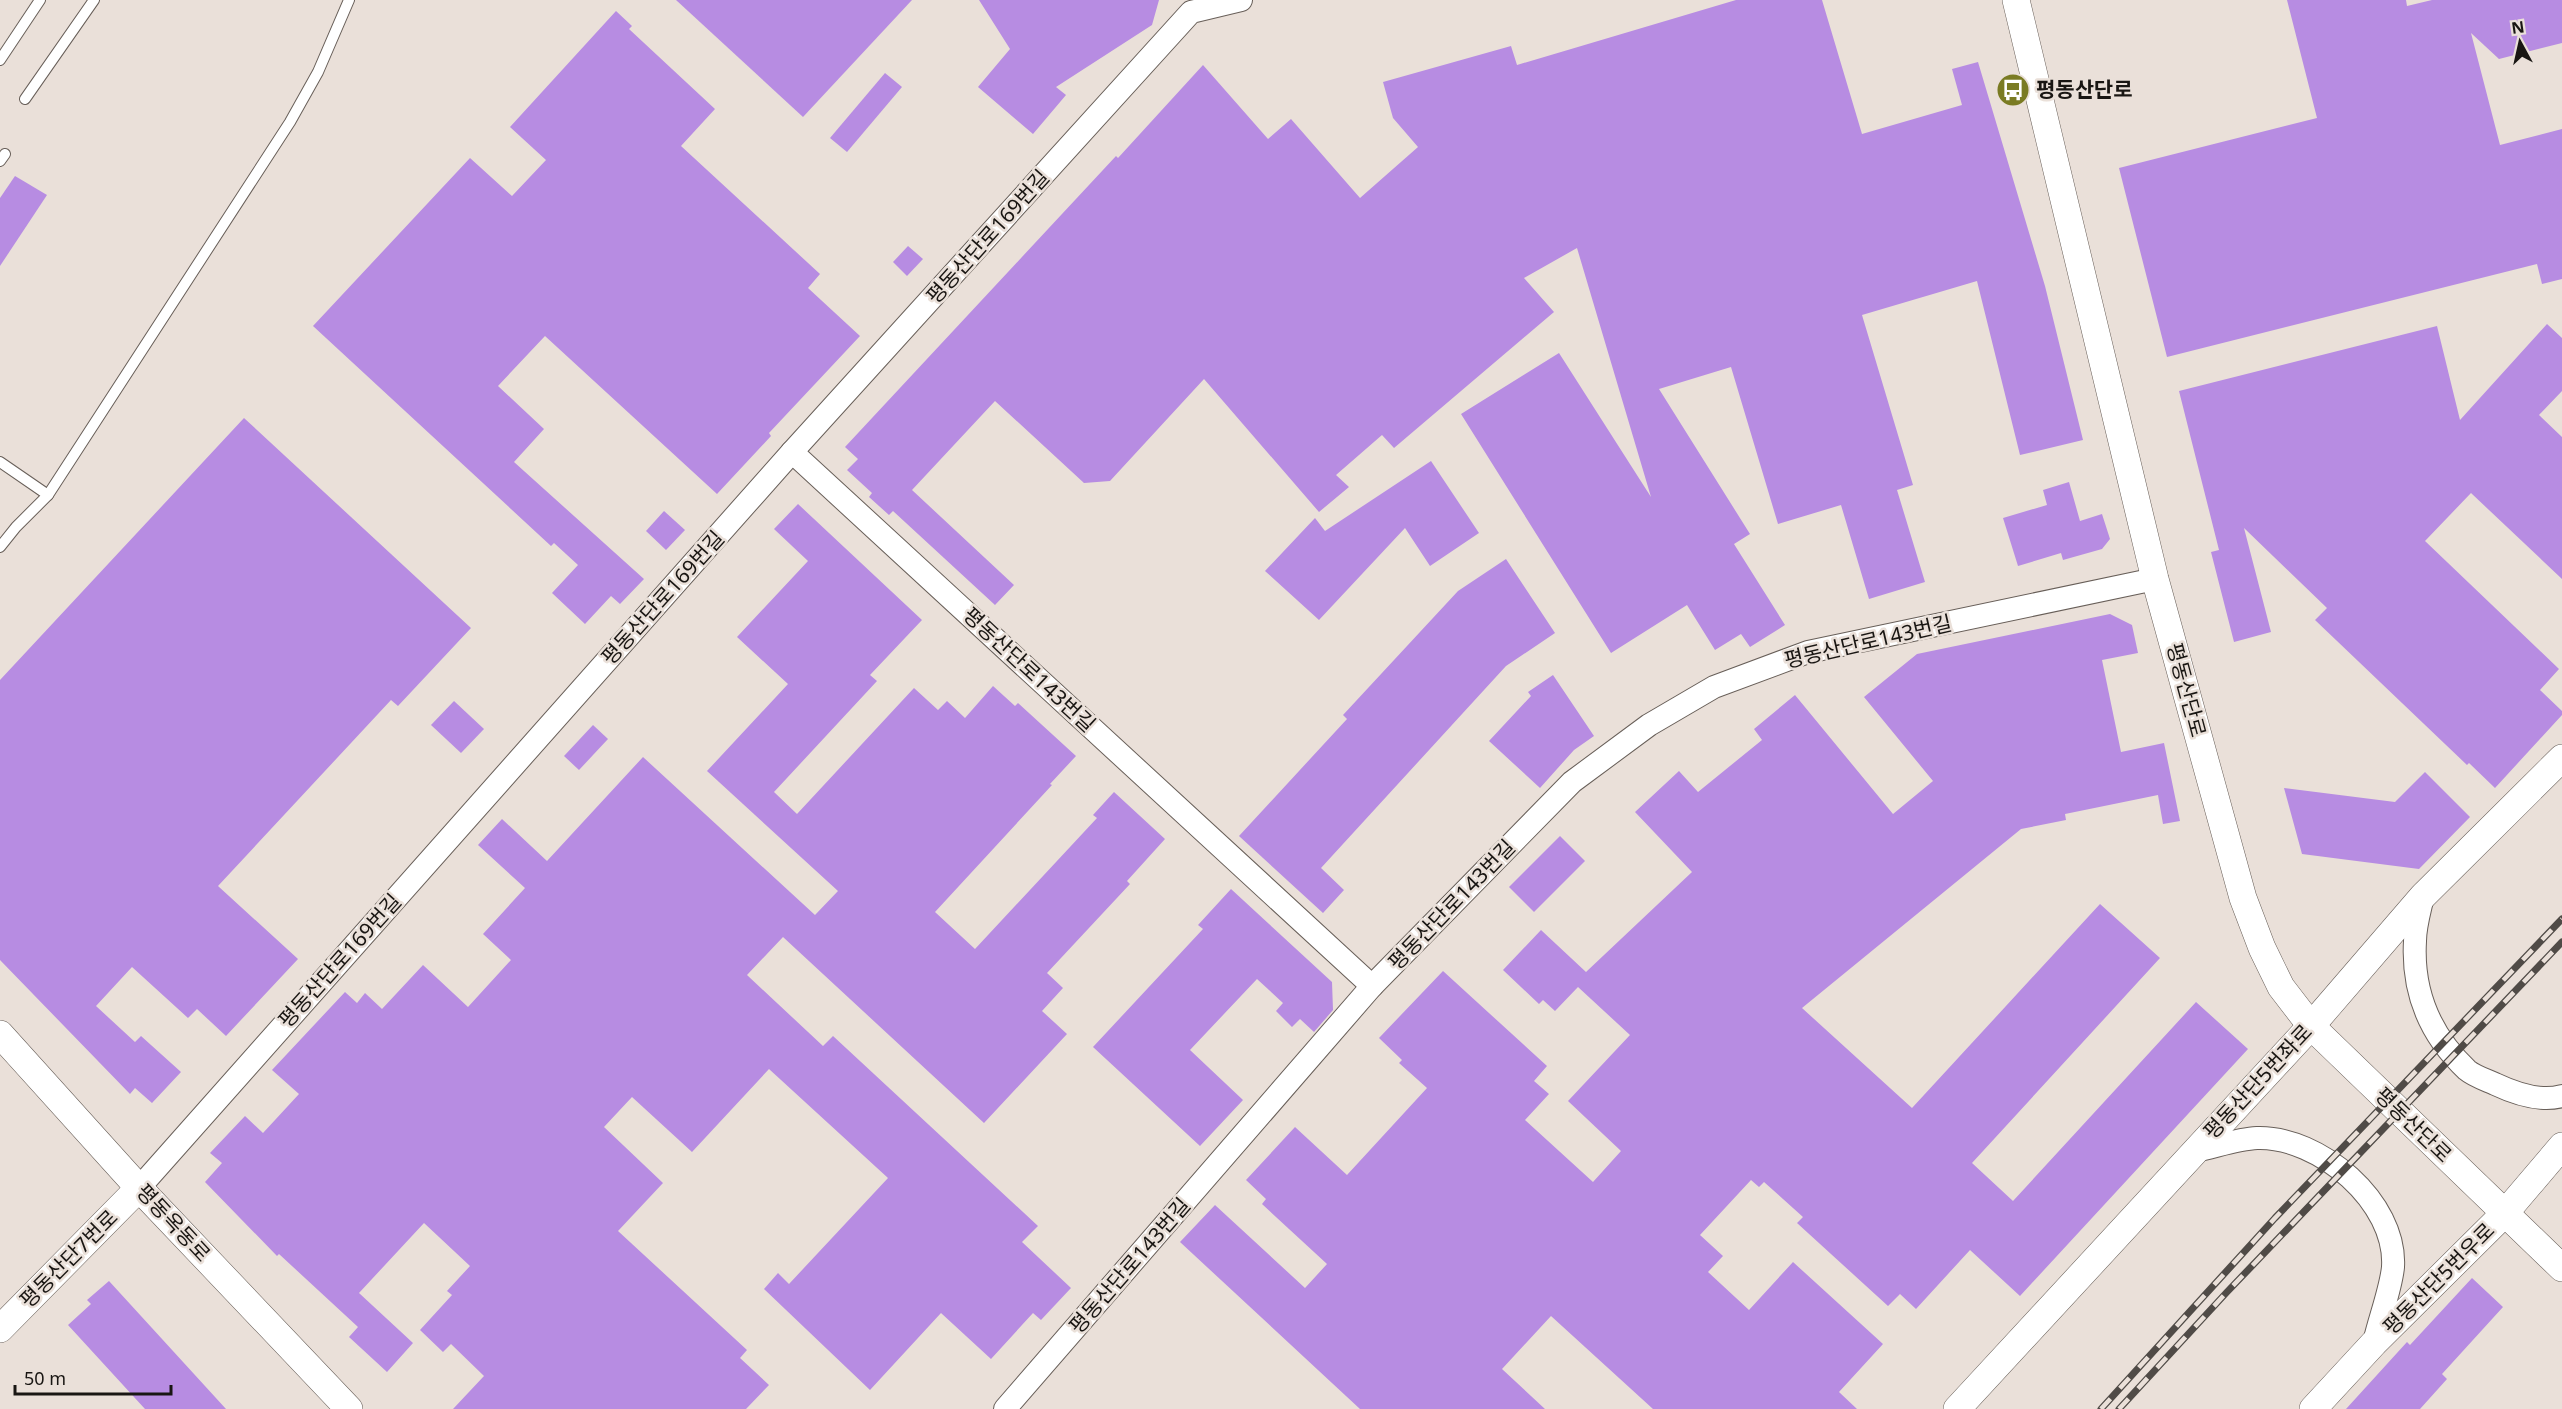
<svg xmlns="http://www.w3.org/2000/svg" width="2562" height="1409" viewBox="0 0 2562 1409" font-family="'Noto Sans','Noto Sans KR',sans-serif">
	<style>
		.building { fill: #b78ce2 }
		.lines { fill: none; stroke-linecap: round; stroke-linejoin: round }
		.service-casing { stroke: #685f59; stroke-width: 12 }
		.minor-casing { stroke: #685f59; stroke-width: 24 }
		.tertiary-casing { stroke: #685f59; stroke-width: 28 }
		.service { stroke: #fff; stroke-width: 10 }
		.minor { stroke: #fff; stroke-width: 22 }
		.tertiary { stroke: #fff; stroke-width: 27 }
		.rail-casing { stroke: #504b47; stroke-width: 7 }
		.rail { stroke: #eae0d9; stroke-width: 4.5; stroke-dasharray: 14; stroke-linecap: butt }
		.labels { text-anchor: middle; stroke-width: 5; stroke-linejoin: round; paint-order: stroke }
		.poi-label { font-size: 21px; font-weight: bold; fill: #191613; stroke: #eae0d9; text-anchor: start }
		.street-label { font-size: 21px; fill: #191613; stroke: #eae0d9 }
	</style>
	<rect width="100%" height="100%" fill="#eae0d9"/>
	<g class="building">
		<path d="M 676,0 L 912,0 L 803,117 Z"/>
		<path d="M 979,0 L 1159,0 L 1152,25 L 1056,87 L 1066,95 L 1033,134 L 978,87 L 1010,49 Z"/>
		<path d="M 1736,0 L 1822,0 L 1862,134 L 1962,105 L 1952,69 L 1978,62 L 2045,286 L 2083,440 L 2020,455 L 1977,281 L 1862,315 L 1913,485 L 1897,490 L 1925,582 L 1869,599 L 1841,505 L 1778,524 L 1731,367 L 1659,389 L 1750,534 L 1734,544 L 1785,625 L 1750,647 L 1741,634 L 1715,650 L 1687,605 L 1611,653 L 1461,414 L 1559,353 L 1651,497 L 1577,248 L 1524,278 L 1554,312 L 1394,448 L 1382,435 L 1336,475 L 1349,487 L 1319,512 L 1204,379 L 1110,481 L 1084,483 L 995,401 L 912,490 L 1014,585 L 995,605 L 893,511 L 889,515 L 869,497 L 872,493 L 847,470 L 858,459 L 845,447 L 1116,156 L 1118,158 L 1203,65 L 1268,139 L 1291,119 L 1360,198 L 1418,147 L 1393,118 L 1383,82 L 1511,46 L 1517,65 Z"/>
		<path d="M 2287,0 L 2406,0 L 2407,6 L 2432,0 L 2562,0 L 2562,43 L 2499,59 L 2471,33 L 2500,145 L 2562,129 L 2562,279 L 2542,284 L 2537,264 L 2167,357 L 2119,168 L 2317,118 Z"/>
		<path d="M 616,11 L 632,26 L 629,29 L 715,109 L 681,146 L 820,274 L 808,288 L 860,336 L 769,433 L 771,436 L 717,494 L 545,336 L 498,386 L 544,429 L 514,462 L 644,579 L 620,604 L 611,596 L 585,624 L 552,593 L 578,565 L 554,543 L 551,546 L 313,326 L 470,158 L 512,196 L 546,160 L 510,127 Z"/>
		<path d="M 885,73 L 902,87 L 847,152 L 830,138 Z"/>
		<path d="M 15,176 L 47,195 L 0,266 L 0,198 Z"/>
		<path d="M 908,246 L 923,259 L 907,276 L 893,262 Z"/>
		<path d="M 2547,324 L 2562,338 L 2562,391 L 2539,415 L 2562,437 L 2562,579 L 2471,493 L 2425,541 L 2559,669 L 2540,690 L 2562,711 L 2562,715 L 2495,788 L 2469,763 L 2467,765 L 2315,620 L 2327,608 L 2244,528 L 2271,632 L 2234,642 L 2211,552 L 2219,550 L 2179,391 L 2437,326 L 2460,420 Z"/>
		<path d="M 244,418 L 471,628 L 398,706 L 391,700 L 218,886 L 298,959 L 226,1036 L 197,1009 L 188,1018 L 132,967 L 96,1006 L 135,1042 L 141,1036 L 181,1072 L 152,1103 L 135,1088 L 130,1094 L 0,960 L 0,680 Z"/>
		<path d="M 1431,461 L 1479,533 L 1430,566 L 1405,528 L 1319,620 L 1265,571 L 1315,518 L 1325,531 Z"/>
		<path d="M 2069,482 L 2080,521 L 2102,514 L 2110,539 L 2102,549 L 2063,560 L 2061,553 L 2018,566 L 2003,518 L 2047,505 L 2043,490 Z"/>
		<path d="M 798,504 L 922,620 L 870,675 L 877,681 L 774,792 L 797,814 L 914,688 L 938,710 L 947,701 L 965,718 L 993,686 L 1015,706 L 1018,703 L 1076,756 L 1050,784 L 1052,785 L 935,912 L 975,949 L 1097,818 L 1093,815 L 1114,792 L 1165,839 L 1127,881 L 1130,884 L 1047,973 L 1063,988 L 1042,1011 L 1067,1034 L 984,1123 L 783,937 L 747,975 L 823,1046 L 833,1036 L 1038,1226 L 1022,1242 L 1071,1288 L 1041,1320 L 1033,1313 L 991,1359 L 941,1313 L 870,1390 L 764,1289 L 778,1273 L 789,1284 L 888,1178 L 769,1069 L 692,1152 L 632,1097 L 604,1127 L 663,1183 L 618,1231 L 747,1350 L 740,1358 L 769,1385 L 746,1409 L 453,1409 L 484,1376 L 451,1344 L 443,1352 L 420,1330 L 452,1295 L 447,1291 L 470,1266 L 424,1223 L 359,1293 L 413,1343 L 387,1372 L 349,1337 L 358,1327 L 279,1254 L 277,1256 L 205,1182 L 222,1163 L 210,1153 L 245,1116 L 263,1133 L 299,1094 L 272,1070 L 345,992 L 357,1003 L 365,993 L 382,1009 L 423,965 L 468,1007 L 511,960 L 483,934 L 525,888 L 478,845 L 502,819 L 547,861 L 643,757 L 815,915 L 838,891 L 707,771 L 788,684 L 737,637 L 808,561 L 774,529 Z"/>
		<path d="M 664,511 L 685,530 L 666,550 L 646,531 Z"/>
		<path d="M 1506,559 L 1555,633 L 1506,666 L 1321,868 L 1344,890 L 1323,913 L 1239,836 L 1347,719 L 1343,715 L 1458,591 Z"/>
		<path d="M 2110,614 L 2132,625 L 2138,653 L 2102,660 L 2121,752 L 2164,743 L 2180,821 L 2163,824 L 2158,795 L 2065,814 L 2066,820 L 2021,829 L 1802,1008 L 1912,1108 L 2100,904 L 2160,958 L 1972,1163 L 2013,1201 L 2196,1002 L 2248,1049 L 2020,1296 L 1970,1250 L 1916,1309 L 1900,1294 L 1888,1306 L 1797,1223 L 1803,1217 L 1764,1182 L 1759,1187 L 1751,1180 L 1700,1235 L 1723,1256 L 1708,1272 L 1749,1310 L 1793,1262 L 1883,1344 L 1839,1392 L 1857,1409 L 1653,1409 L 1551,1316 L 1502,1369 L 1545,1409 L 1360,1409 L 1180,1242 L 1215,1205 L 1305,1288 L 1327,1264 L 1262,1204 L 1266,1199 L 1246,1180 L 1295,1127 L 1347,1175 L 1427,1088 L 1399,1063 L 1402,1060 L 1379,1038 L 1443,971 L 1547,1066 L 1534,1081 L 1549,1094 L 1525,1120 L 1593,1182 L 1621,1151 L 1568,1101 L 1630,1035 L 1578,987 L 1555,1011 L 1543,1000 L 1539,1004 L 1503,970 L 1541,930 L 1586,972 L 1692,872 L 1635,812 L 1679,771 L 1698,792 L 1762,740 L 1754,729 L 1795,695 L 1893,814 L 1933,781 L 1864,697 L 1917,654 Z"/>
		<path d="M 1553,675 L 1594,736 L 1574,750 L 1540,788 L 1489,741 L 1531,696 L 1528,692 Z"/>
		<path d="M 454,701 L 484,729 L 461,753 L 431,725 Z"/>
		<path d="M 593,725 L 608,739 L 579,770 L 564,756 Z"/>
		<path d="M 2425,772 L 2470,817 L 2419,869 L 2302,854 L 2284,788 L 2395,802 Z"/>
		<path d="M 1560,836 L 1585,861 L 1534,912 L 1509,887 Z"/>
		<path d="M 1231,889 L 1332,982 L 1333,1010 L 1314,1032 L 1300,1019 L 1292,1027 L 1276,1011 L 1283,1003 L 1257,979 L 1190,1050 L 1243,1100 L 1200,1146 L 1093,1047 L 1203,929 L 1198,925 Z"/>
		<path d="M 2472,1278 L 2503,1307 L 2442,1374 L 2447,1379 L 2420,1409 L 2346,1409 L 2407,1342 L 2410,1345 Z"/>
		<path d="M 109,1281 L 226,1409 L 145,1409 L 68,1325 L 91,1304 L 87,1300 Z"/>
	</g>
	<g class="lines">
		<g class="service-casing">
			<g id="service">
				<path d="M 0,60 L 40,0"/>
				<path d="M 25,99 L 94,0"/>
				<path d="M 0,161 L 5,154"/>
				<path d="M 0,462 L 48,495"/>
				<path d="M 0,547 L 16,527 L 48,495 L 290,122 L 318,72 L 349,0"/>
			</g>
		</g>
		<g class="minor-casing">
			<g id="minor">
				<path d="M 792,452 L 1372,986"/>
				<path d="M 2423,896 C 2420,910 2415,926 2415,941 C 2412,992 2429,1034 2467,1070 C 2474,1076 2486,1080 2495,1084 C 2514,1093 2541,1102 2562,1096"/>
				<path d="M 2194,1151 C 2215,1147 2237,1139 2257,1138 C 2319,1136 2397,1202 2393,1267 C 2391,1289 2379,1320 2374,1343"/>
				<path d="M 139,1188 L 792,452 L 1191,12 L 1241,0"/>
				<path d="M 1005,1409 L 1372,986 L 1572,782 L 1649,725 L 1714,687 L 1808,652 L 2155,579"/>
			</g>
		</g>
		<g class="tertiary-casing">
			<g id="tertiary">
				<path d="M 2016,0 L 2155,579 L 2243,898 L 2262,948 L 2281,987 L 2311,1026 L 2562,1268"/>
				<path d="M 0,1034 L 139,1188 L 349,1409"/>
				<path d="M 0,1329 L 139,1188"/>
				<path d="M 1957,1409 L 2311,1026 L 2423,896 L 2562,758"/>
				<path d="M 2313,1409 L 2374,1343 L 2505,1213 L 2562,1146"/>
			</g>
		</g>
		<use href="#service" class="service"/>
		<use href="#minor" class="minor"/>
		<use href="#tertiary" class="tertiary"/>
		<g class="rail-casing">
			<g id="rail">
				<path d="M 2101,1409 L 2275,1218 L 2562,919"/>
				<path d="M 2119,1409 L 2227,1292 L 2562,942"/>
			</g>
		</g>
		<use href="#rail" class="rail"/>
	</g>
	<defs>
		<g id="bus-disc" transform="scale(1.725)"><circle r="9.5" fill="#7a7b23" stroke="#eae0d9"/><path d="M-5-6H5V4H4V6H2V4H-2V6H-4V4H-5ZM-3.5-4V0h7V-4ZM-3.5 1.2v1.5H-2V1.2ZM2 1.2v1.5H3.5V1.2Z" fill="#fff"/></g>
	</defs>
	<g fill-rule="evenodd">
		<use href="#bus-disc" x="2013" y="90"/>
	</g>
	<g class="labels">
		<g class="poi-label">
			<text x="2036" y="97">평동산단로</text>
		</g>
		<g class="street-label">
			<text transform="translate(988 237) rotate(-48)" y="7">평동산단로169번길</text>
			<text transform="translate(663 598) rotate(-48)" y="7">평동산단로169번길</text>
			<text transform="translate(1868 642) rotate(-13)" y="7">평동산단로143번길</text>
			<text transform="translate(1029 670) rotate(43)" y="7">평동산단로143번길</text>
			<text transform="translate(2186 690) rotate(75)" y="7">평동산단로</text>
			<text transform="translate(1452 905) rotate(-46)" y="7">평동산단로143번길</text>
			<text transform="translate(340 961) rotate(-48)" y="7">평동산단로169번길</text>
			<text transform="translate(2258 1082) rotate(-47)" y="7">평동산단5번좌로</text>
			<text transform="translate(2413 1125) rotate(44)" y="7">평동산단로</text>
			<text transform="translate(173 1223) rotate(47)" y="7">평동옥동로</text>
			<text transform="translate(69 1259) rotate(-45)" y="7">평동산단7번로</text>
			<text transform="translate(1130 1266) rotate(-49)" y="7">평동산단로143번길</text>
			<text transform="translate(2439 1279) rotate(-45)" y="7">평동산단5번우로</text>
		</g>
	</g>
	<g transform="translate(2520 42) rotate(352)" stroke="#eae0d9" stroke-width="4.5" paint-order="stroke">
	<path d="M0-4.5L10 22L0 15L-10 22Z" fill="#191613"/>
	<text y="-9" font-size="16" font-weight="bold" text-anchor="middle" fill="#191613">N</text>
	</g>
	<path d="M15 1385v9h156v-9" fill="none" stroke="#191613" stroke-width="3"/>
	<text x="24" y="1385" font-size="18" fill="#191613" stroke="#eae0d9" stroke-width="4.5" paint-order="stroke">50 m</text>
</svg>
